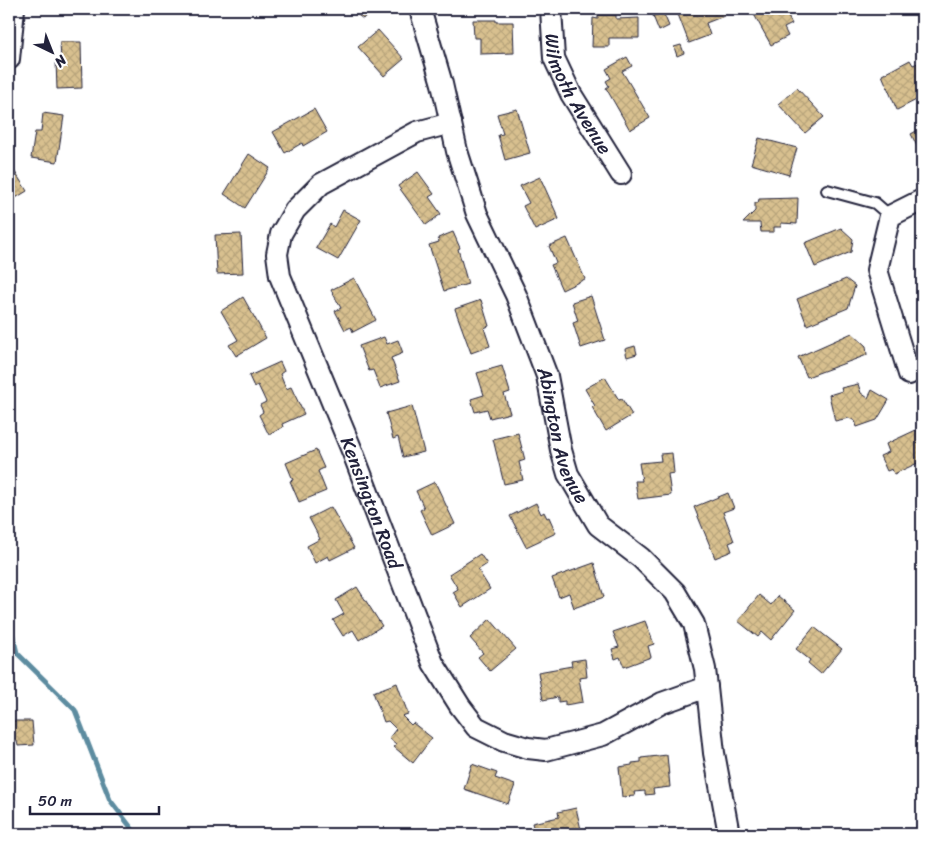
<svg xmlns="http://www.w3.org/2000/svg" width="931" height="843" viewBox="0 0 931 843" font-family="Sriracha,sans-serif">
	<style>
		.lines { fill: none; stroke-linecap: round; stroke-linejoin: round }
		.stream { stroke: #5d8ca0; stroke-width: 5 }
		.building { fill: url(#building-cross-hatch); stroke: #22223b }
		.lane-casing { stroke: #22223b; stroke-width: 14 }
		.street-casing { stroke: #22223b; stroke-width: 24 }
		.lane { stroke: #fff; stroke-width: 10 }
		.street { stroke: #fff; stroke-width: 20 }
		.labels { text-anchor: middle; stroke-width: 4; stroke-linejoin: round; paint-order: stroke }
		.street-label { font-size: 19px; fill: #22223b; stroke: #fff }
	</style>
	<defs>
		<pattern id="building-cross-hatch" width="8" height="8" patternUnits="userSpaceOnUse" patternTransform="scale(1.25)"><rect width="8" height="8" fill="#d8c08f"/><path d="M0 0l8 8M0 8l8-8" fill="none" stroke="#b9a57c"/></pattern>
	</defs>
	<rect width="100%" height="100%" fill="#fff"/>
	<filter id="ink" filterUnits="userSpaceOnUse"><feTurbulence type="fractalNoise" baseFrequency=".02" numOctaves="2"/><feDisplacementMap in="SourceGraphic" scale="10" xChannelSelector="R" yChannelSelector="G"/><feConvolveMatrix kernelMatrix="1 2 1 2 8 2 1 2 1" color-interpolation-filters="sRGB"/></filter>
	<g filter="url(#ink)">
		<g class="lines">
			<path class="stream" d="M 9,619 L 17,653 L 75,710 L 110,800 L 136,834"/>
		</g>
		<g class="building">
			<path d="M 350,9 L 371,9 L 363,19 Z"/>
			<path d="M 676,9 L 721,9 L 724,16 L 706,23 L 710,35 L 689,43 Z"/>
			<path d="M 751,9 L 784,9 L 792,24 L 784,28 L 788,36 L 771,45 Z"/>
			<path d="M 663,12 L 669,26 L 659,31 L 653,16 Z"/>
			<path d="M 598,15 L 616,15 L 616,19 L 639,18 L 639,38 L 609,38 L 609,47 L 592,47 L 593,18 L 598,19 Z"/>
			<path d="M 473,20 L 496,20 L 496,22 L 513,22 L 514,53 L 480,54 L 480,38 L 474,38 Z"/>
			<path d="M 378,30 L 404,59 L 384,76 L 358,47 Z"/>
			<path d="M 60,42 L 81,42 L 82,88 L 57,89 L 56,61 L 61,61 Z"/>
			<path d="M 681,45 L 684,53 L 677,56 L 674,47 Z"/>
			<path d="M 627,57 L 632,66 L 622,71 L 650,118 L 630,130 L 606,88 L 609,86 L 606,81 L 611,78 L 606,69 Z"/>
			<path d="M 910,60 L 913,65 L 918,63 L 922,71 L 922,97 L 897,110 L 882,75 Z"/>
			<path d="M 797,88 L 824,117 L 805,133 L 778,104 Z"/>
			<path d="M 314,109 L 327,132 L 303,146 L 302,143 L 285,153 L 273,132 Z"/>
			<path d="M 517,109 L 530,153 L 505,160 L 498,135 L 503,134 L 497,114 Z"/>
			<path d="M 43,113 L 64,116 L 57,162 L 31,158 L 35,132 L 41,132 Z"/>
			<path d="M 922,128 L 922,156 L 911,134 Z"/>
			<path d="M 759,138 L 797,148 L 789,175 L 751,164 Z"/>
			<path d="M 249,154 L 270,168 L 245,208 L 224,194 Z"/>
			<path d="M 13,169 L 27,191 L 9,202 L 9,172 Z"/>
			<path d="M 418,172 L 434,194 L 429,197 L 441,214 L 426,225 L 398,186 Z"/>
			<path d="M 540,177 L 559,219 L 535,230 L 523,206 L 529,203 L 520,186 Z"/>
			<path d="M 798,198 L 797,224 L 781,223 L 781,227 L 774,227 L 774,232 L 761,232 L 760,223 L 743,223 L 755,211 L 755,203 L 758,203 L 759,199 Z"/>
			<path d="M 343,210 L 361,220 L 338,260 L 316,248 L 330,224 L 334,227 Z"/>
			<path d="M 841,228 L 853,239 L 851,252 L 815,267 L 805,243 Z"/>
			<path d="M 453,232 L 460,248 L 458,249 L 468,284 L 444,291 L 429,245 L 439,242 L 438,238 Z"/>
			<path d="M 241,234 L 243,273 L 217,274 L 215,235 Z"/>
			<path d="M 567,238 L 585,279 L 562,290 L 551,265 L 556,263 L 549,246 Z"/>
			<path d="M 354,278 L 376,320 L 353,332 L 351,327 L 345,330 L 335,311 L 341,308 L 331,290 Z"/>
			<path d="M 846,279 L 855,286 L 848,308 L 807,325 L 797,299 Z"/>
			<path d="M 591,296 L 605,340 L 581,348 L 573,323 L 578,321 L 572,302 Z"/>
			<path d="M 243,297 L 266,338 L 236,356 L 229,345 L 238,340 L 221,311 Z"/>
			<path d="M 481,300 L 489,326 L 484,328 L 490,346 L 471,353 L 455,309 Z"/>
			<path d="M 852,333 L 866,346 L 867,355 L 807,377 L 798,357 Z"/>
			<path d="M 384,337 L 387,344 L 398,340 L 403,353 L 391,358 L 400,381 L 380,388 L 373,370 L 369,371 L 359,346 Z"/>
			<path d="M 635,346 L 637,354 L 627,357 L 625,349 Z"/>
			<path d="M 280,362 L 284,371 L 280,374 L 286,389 L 291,387 L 304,414 L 282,424 L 283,427 L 269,435 L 259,415 L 263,412 L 260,405 L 266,402 L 258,385 L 254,387 L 249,376 Z"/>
			<path d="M 502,366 L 510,392 L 504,394 L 510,413 L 490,418 L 487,409 L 475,412 L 471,399 L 484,395 L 477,373 Z"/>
			<path d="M 605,377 L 619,400 L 622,399 L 632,415 L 606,431 L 592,407 L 595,406 L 585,389 Z"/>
			<path d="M 858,384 L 861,393 L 868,398 L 872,390 L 889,400 L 877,420 L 857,427 L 855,421 L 849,418 L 835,421 L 829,395 L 842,391 L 841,388 Z"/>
			<path d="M 412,406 L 424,452 L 403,457 L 398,437 L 393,439 L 386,413 Z"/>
			<path d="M 916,430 L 919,435 L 922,433 L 922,461 L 894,474 L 892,469 L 887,471 L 880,456 L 889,452 L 886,444 Z"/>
			<path d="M 518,433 L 525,460 L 519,462 L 523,480 L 504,484 L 493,439 Z"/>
			<path d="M 316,450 L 324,468 L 318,471 L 326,491 L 299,502 L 290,481 L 293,480 L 286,463 Z"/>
			<path d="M 672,453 L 674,473 L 668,474 L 671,495 L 638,499 L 635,481 L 642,481 L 639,463 L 661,461 L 660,454 Z"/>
			<path d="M 435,482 L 455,524 L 432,535 L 420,510 L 424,508 L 416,491 Z"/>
			<path d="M 728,493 L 734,508 L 723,512 L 734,541 L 729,543 L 732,551 L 715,558 L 694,507 Z"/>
			<path d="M 536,503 L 541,514 L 544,512 L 547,518 L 549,517 L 556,533 L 526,547 L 510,516 Z"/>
			<path d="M 331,507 L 354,548 L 330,560 L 328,556 L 315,563 L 307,546 L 320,539 L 309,518 Z"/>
			<path d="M 480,554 L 487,564 L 478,570 L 490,589 L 462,607 L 453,592 L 458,589 L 449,574 Z"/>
			<path d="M 594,563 L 604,597 L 574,608 L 569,593 L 559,597 L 552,578 Z"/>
			<path d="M 357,587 L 382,626 L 359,640 L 353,630 L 343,636 L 333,620 L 344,614 L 336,600 Z"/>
			<path d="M 759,595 L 771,605 L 778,596 L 795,610 L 771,640 L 762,632 L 758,637 L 738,621 Z"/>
			<path d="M 490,619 L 516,649 L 490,671 L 478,657 L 483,653 L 470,638 Z"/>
			<path d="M 645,621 L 654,644 L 648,646 L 651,657 L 624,667 L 620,657 L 615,659 L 612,649 L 619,647 L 613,632 Z"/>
			<path d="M 814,627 L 842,649 L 821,674 L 808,663 L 810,660 L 796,649 Z"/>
			<path d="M 585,659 L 587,677 L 579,678 L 583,702 L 565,705 L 565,701 L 558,702 L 558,697 L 543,700 L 538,672 L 572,666 L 571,661 Z"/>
			<path d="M 397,683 L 408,714 L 402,716 L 411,725 L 413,723 L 432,738 L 413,763 L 394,747 L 396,744 L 389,738 L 396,729 L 388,721 L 384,722 L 373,692 Z"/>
			<path d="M 9,713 L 13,713 L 13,721 L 32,721 L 34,745 L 18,746 L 17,741 L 12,741 L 13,746 L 9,746 Z"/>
			<path d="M 667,755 L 670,787 L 653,789 L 654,794 L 645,795 L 645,791 L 634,792 L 635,796 L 622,797 L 619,767 L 632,765 L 632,763 L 641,762 L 641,758 Z"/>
			<path d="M 472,764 L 497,773 L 495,778 L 515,785 L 508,804 L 464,789 Z"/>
			<path d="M 576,808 L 582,834 L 535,834 L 532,823 L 559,817 L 558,812 Z"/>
		</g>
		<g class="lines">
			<g class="lane-casing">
				<path id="lane" d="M 827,190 L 875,203 L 890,216"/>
			</g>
			<g class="street-casing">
				<g id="street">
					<path id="s1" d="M 420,9 L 442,84 L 457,151 L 477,214 L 516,295 L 547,376 L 561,450 L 568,474 L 598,525 L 641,558 L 675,592 L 694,624 L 705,669 L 714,753 L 729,834"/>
					<path id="s2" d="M 551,9 L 554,58 L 571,94 L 621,174"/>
					<path d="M 9,59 L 14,9"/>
					<path id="s3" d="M 451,123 L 417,132 L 321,184 L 295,210 L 281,234 L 277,254 L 280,276 L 353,453 L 433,663 L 460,706 L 476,727 L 504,741 L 528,748 L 546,750 L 603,735 L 662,703 L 707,687"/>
					<path d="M 909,374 L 877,270 L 890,216 L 922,200"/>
				</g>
			</g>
			<use href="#lane" class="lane"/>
			<use href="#street" class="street"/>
		</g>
	</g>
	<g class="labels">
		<g class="street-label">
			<text dy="7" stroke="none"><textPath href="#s2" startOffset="91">Wilmoth Avenue</textPath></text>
			<text dy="7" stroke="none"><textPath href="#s1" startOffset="451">Abington Avenue</textPath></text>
			<text dy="7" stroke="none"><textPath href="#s3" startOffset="496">Kensington Road</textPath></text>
		</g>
	</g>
	<rect width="931" height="843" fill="none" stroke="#fff" stroke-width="30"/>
	<rect x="15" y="15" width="901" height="813" fill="none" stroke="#22223b" stroke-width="2" filter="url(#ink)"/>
	<g transform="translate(52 52) rotate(137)" stroke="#ffffff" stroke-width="4" paint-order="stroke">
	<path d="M0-4L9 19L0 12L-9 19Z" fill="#22223b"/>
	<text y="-8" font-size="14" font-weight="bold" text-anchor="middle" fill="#22223b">N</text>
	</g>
	<path d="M30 806v8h129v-8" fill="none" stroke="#22223b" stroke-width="2.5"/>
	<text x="38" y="806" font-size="15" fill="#22223b" stroke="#ffffff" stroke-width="4" paint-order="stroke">50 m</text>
</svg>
